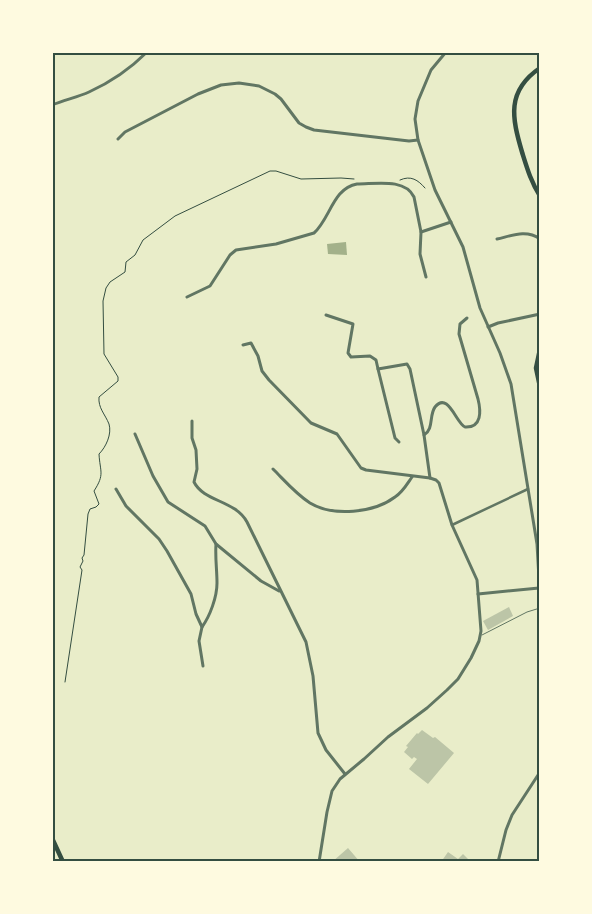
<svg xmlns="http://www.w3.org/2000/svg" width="592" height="914" viewBox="0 0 592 914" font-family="'Nunito Sans',sans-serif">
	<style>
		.water { fill: #a3b18a }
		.building { fill: #bcc5a7 }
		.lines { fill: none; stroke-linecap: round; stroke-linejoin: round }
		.path { stroke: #344e41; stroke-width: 1 }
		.service { stroke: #617663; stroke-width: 1 }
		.pedestrian { stroke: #617663; stroke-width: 2.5 }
		.minor { stroke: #617663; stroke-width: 3 }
		.secondary { stroke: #344e41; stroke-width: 4.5 }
		.primary { stroke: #344e41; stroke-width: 4.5 }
		.neatline { fill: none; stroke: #344e41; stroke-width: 2 }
	</style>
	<rect width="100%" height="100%" fill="#e9edc9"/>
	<path class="water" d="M 346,242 L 347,255 L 328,254 L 327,244 Z"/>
	<g class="building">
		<path d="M 509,607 L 513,616 L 488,630 L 483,621 Z"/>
		<path d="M 422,730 L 433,738 L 435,737 L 454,753 L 428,784 L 409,769 L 417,759 L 414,757 L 412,759 L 404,752 L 408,747 L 406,746 L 417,733 L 418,734 Z"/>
		<path d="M 348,848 L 360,862 L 332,862 Z"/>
		<path d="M 448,852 L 458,859 L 463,854 L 471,862 L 441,862 Z"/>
	</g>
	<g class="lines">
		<g class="path">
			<path d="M 400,180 C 411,175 418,180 425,188"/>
			<path d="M 65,682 L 82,570 L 80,567 L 83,561 L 82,558 L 84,555 L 88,514 L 90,509 L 96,507 L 99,504 L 94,491 C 105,474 100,472 99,454 C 106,447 112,434 109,424 C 105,414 98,408 99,397 L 118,381 L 118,377 L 104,354 L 103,301 L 106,288 L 110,282 L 125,272 L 126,262 L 135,255 L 143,240 L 175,216 L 270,171 L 276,171 L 301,179 L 341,178 L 354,179"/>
		</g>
		<path class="service" d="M 482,635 L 527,612 L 540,608"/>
		<path class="pedestrian" d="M 452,525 L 528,489"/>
		<g class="minor">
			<path d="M 446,52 L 431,70 L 418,101 L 415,119 L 418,140 L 435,190 L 463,247 L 480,308 L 500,353 L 511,384 L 537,544 L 540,596"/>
			<path d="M 52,105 C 64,100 78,97 89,92 C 111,82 130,69 147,52"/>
			<path d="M 118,139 L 125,132 L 198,94 L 221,85 L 239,83 L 259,86 L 275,94 L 281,99 L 299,123 L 306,127 L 314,130 L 409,141 L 418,140"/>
			<path d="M 421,232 L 451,222"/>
			<path d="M 497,239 C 511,236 526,229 540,239"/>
			<path d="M 187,297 L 210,286 L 230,255 L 236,250 L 276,244 L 314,233 C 330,219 333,188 357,184 C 376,184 405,178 414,197 L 421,232 L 420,254 L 426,277"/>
			<path d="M 326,315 L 353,324 L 348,353 L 351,357 L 370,356 L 376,360 L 378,369 L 407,364 L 410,369 L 424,435 L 430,478"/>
			<path d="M 488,327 L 498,323 L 540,314"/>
			<path d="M 243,345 L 251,343 L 258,356 L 262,371 L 269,380 L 311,423 L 337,434 L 361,468 L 366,470 L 430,478 L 436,480 L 439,483 L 452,525 L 477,580 L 481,631 L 479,641 L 471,658 L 458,679 L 447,690 L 427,708 L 388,737 L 364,759 L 340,779 L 332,791 L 327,812 L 319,862"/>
			<path d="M 378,369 L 395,438 L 399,442"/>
			<path d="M 192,421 L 192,438 L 196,450 L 197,469 L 194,482 C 204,502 235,500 247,522 L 306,642 L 313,676 L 318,733 L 326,750 L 345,774"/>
			<path d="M 135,434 L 153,476 L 168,502 L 205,526 L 216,544 L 261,581 L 279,591"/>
			<path d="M 424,435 C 434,429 429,415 435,407 C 448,391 456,423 465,427 C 482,428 481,411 478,399 L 459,334 L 460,324 L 467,318"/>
			<path d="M 273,469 C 285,481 296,494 310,503 C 333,517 374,513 395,497 C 403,492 407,484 412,477"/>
			<path d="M 116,489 L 126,506 L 159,539 L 167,551 L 191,594 L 196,614 L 202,627 C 210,616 217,597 217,583 C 217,570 215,557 216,544"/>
			<path d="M 478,594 L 539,588"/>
			<path d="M 202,627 L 199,641 L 203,666"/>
			<path d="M 498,862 L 506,830 L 512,815 L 540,772"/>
		</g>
		<path class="secondary" d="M 52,838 L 63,862"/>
		<g class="primary">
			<path d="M 540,68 C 506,91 512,118 522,152 C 527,168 531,182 540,196"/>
			<path d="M 540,349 L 536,368 L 540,387"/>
		</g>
	</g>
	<rect width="592" height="914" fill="none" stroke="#fefae0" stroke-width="108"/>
	<rect x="54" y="54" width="484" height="806" class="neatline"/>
</svg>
